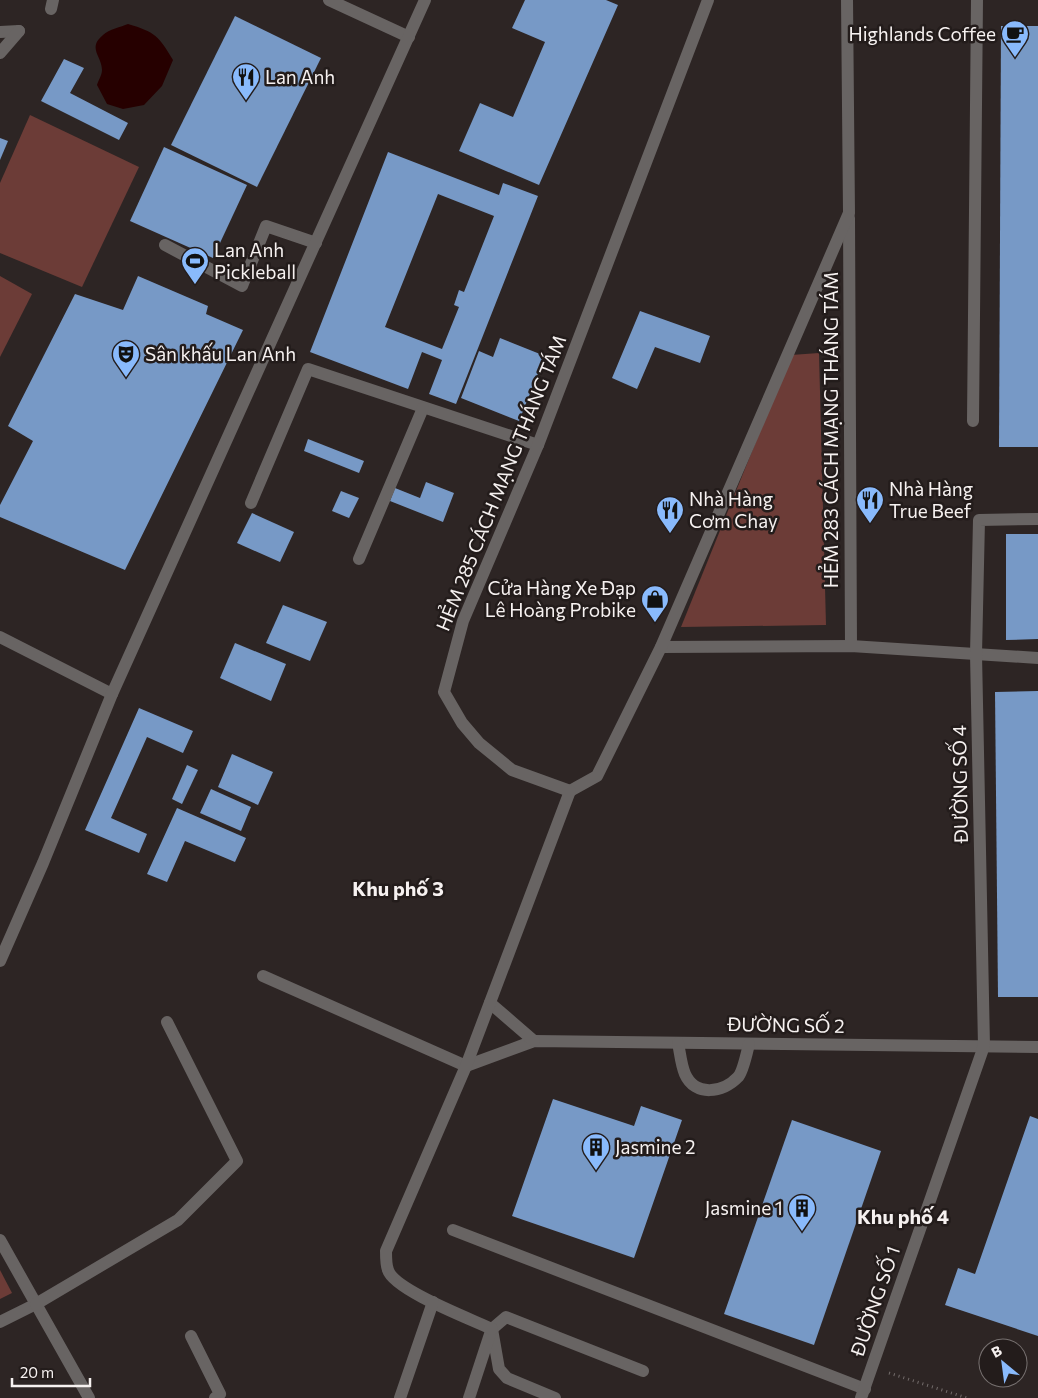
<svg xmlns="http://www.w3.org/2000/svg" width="1038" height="1398" viewBox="0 0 1038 1398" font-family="Commissioner,sans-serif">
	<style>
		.green { fill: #6c3c37 }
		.water { fill: #260000 }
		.building { fill: #7799c6; fill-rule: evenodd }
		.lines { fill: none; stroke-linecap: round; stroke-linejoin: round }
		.path { stroke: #736c6b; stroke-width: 3; stroke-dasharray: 1 4; stroke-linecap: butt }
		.lane { stroke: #686463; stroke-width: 12 }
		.street { stroke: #686463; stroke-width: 12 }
		.labels { text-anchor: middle; stroke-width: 5; stroke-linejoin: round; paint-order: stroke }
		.poi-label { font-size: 19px; fill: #f6f1f0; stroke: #231c1b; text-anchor: start }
		.street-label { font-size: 19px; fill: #f6f1f0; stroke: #231c1b }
		.neighbourhood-label { font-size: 20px; font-weight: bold; fill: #f6f1f0; stroke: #231c1b }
	</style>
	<rect width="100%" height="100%" fill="#2d2524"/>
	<g class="green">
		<path d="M 30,115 L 139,167 L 82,287 L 0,253 L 0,183 Z"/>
		<path d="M 0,276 L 32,294 L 0,357 Z"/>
		<path d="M 819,353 L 826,625 L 681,627 L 791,355 Z"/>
		<path d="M 0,1270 L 12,1293 L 0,1299 Z"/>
	</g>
	<path class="water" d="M 128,24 C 155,32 159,36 173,60 L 162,86 L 144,105 L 123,109 L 107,104 L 97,85 C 98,81 102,75 102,70 C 102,56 87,48 103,35 C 109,29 121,27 128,24 Z"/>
	<g class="building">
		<path d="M 525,0 L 606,0 L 618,5 L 539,185 L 459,151 L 480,103 L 513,117 L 545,42 L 512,28 Z"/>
		<path d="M 235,16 L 321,58 L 257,187 L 171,145 Z"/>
		<path d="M 1001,26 L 1038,26 L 1038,447 L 999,447 Z"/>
		<path d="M 64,59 L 84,68 L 70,93 L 128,123 L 119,140 L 41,101 Z"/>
		<path d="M 0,138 L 8,141 L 0,160 Z"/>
		<path d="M 164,147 L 247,185 L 213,258 L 130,221 Z"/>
		<path d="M 388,152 L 499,195 L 503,183 L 538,196 L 456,404 L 429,394 L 442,360 L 422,352 L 408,389 L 310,352 ZM 438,194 L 494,216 L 464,292 L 459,290 L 454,305 L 459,307 L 442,349 L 385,327 Z"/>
		<path d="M 138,276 L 208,306 L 206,314 L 243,330 L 125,570 L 0,517 L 0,505 L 33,441 L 8,426 L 75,294 L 123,310 Z"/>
		<path d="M 640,311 L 710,336 L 700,363 L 655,347 L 637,389 L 612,378 Z"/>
		<path d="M 500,338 L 545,356 L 519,421 L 461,398 L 479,351 L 493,357 Z"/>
		<path d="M 308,439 L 364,461 L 359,473 L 304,451 Z"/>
		<path d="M 426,482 L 454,493 L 443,522 L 390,501 L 395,488 L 420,498 Z"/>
		<path d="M 341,491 L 359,498 L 349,518 L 332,511 Z"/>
		<path d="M 252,513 L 294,532 L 280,562 L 237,543 Z"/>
		<path d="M 1006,534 L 1038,534 L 1038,639 L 1006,640 Z"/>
		<path d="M 283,605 L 327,622 L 310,661 L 266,643 Z"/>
		<path d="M 235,643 L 286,664 L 271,701 L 220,678 Z"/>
		<path d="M 1038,691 L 1038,997 L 998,997 L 995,692 Z"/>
		<path d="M 139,708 L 193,731 L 183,753 L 147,737 L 111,818 L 147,834 L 139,853 L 85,830 Z"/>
		<path d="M 232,754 L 273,772 L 258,805 L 218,787 Z"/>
		<path d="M 187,765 L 198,770 L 182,804 L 172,799 Z"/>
		<path d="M 211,789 L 251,807 L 241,831 L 200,813 Z"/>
		<path d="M 177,808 L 246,838 L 235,862 L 185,841 L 167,882 L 147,874 Z"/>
		<path d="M 553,1099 L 634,1126 L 641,1106 L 682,1120 L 634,1258 L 512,1216 Z"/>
		<path d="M 1030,1116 L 1038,1119 L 1038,1336 L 945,1305 L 958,1268 L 975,1274 Z"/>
		<path d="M 792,1120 L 881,1151 L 814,1345 L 724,1314 Z"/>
	</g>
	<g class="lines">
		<path class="path" d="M 889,1373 L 967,1398"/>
		<g class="lane">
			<path d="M 329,0 L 409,37"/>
			<path d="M 51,9 L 53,0"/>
			<path d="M 0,32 L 19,31"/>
			<path d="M 0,53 L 19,31"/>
			<path d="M 165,245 L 242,286 L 266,226 L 316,243"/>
			<path d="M 973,421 L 977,0"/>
			<path d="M 251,503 L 308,369 L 538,445"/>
			<path d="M 359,559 L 423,408"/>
			<path d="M 0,637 L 112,694"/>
			<path d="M 0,961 L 43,863 L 112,694 L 425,0"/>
			<path d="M 453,1230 L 865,1389"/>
			<path d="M 0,1240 L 36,1304 L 0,1322"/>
			<path d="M 492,1329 L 506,1317 L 643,1371"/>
			<path d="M 492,1329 L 499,1369 L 507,1378 L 555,1398"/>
			<path d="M 191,1336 L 220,1394 L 215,1398"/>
			<path d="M 89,1398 L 36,1304 L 178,1220 L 237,1161 L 167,1022"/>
			<path d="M 469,1398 L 491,1331"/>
		</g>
		<g class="street">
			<path d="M 849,218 L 851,646"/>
			<path d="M 661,647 L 851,646 L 1038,658"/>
			<path d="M 570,791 L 597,776 L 661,647 L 849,213 L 847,0"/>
			<path d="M 263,976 L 466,1066 L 534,1041 L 1038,1047"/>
			<path d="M 490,1003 L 534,1041"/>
			<path d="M 678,1043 C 680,1052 681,1065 685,1074 C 695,1097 723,1093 738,1077 C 743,1072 747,1052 749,1044"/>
			<path d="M 492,1329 C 471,1319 394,1290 388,1270 C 386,1265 386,1257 386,1251 L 466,1066 L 570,791 L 512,770 L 479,743 L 462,723 L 444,692 L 463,621 L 538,445 L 708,0"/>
			<path d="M 400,1398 L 433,1302"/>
			<path d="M 861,1398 L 984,1046 L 976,654 L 979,520 L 1038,519"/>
		</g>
	</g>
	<defs>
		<g id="cafe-pin" transform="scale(1.4375)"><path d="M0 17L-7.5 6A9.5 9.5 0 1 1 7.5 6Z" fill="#89bafc" stroke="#231c1b"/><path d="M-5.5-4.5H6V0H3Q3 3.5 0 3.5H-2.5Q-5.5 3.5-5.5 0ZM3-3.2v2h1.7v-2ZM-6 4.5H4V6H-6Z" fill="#111"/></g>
		<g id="restaurant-pin" transform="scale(1.4375)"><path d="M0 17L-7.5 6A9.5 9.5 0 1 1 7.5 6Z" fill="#89bafc" stroke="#231c1b"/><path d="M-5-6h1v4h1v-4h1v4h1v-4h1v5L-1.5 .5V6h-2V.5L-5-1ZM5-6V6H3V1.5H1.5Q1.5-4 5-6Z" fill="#111"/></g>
		<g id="stadium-pin" transform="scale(1.4375)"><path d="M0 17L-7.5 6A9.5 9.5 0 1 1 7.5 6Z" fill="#89bafc" stroke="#231c1b"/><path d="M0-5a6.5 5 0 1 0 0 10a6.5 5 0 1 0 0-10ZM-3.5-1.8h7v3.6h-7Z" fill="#111"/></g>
		<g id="theatre-pin" transform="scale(1.4375)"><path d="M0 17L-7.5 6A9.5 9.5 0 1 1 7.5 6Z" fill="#89bafc" stroke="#231c1b"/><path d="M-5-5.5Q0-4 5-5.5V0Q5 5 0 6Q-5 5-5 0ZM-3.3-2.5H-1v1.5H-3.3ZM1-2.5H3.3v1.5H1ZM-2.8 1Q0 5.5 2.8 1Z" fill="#111"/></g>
		<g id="shop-pin" transform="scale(1.4375)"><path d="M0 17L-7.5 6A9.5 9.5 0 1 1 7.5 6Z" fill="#89bafc" stroke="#231c1b"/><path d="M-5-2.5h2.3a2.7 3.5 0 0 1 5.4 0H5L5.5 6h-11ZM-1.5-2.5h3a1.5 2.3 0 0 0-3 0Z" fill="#111"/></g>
		<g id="building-pin" transform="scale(1.4375)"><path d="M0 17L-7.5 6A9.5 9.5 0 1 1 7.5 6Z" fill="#89bafc" stroke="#231c1b"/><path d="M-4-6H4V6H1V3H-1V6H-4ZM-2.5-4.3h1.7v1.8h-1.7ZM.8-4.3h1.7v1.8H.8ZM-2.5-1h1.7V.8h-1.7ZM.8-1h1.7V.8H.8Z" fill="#111"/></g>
	</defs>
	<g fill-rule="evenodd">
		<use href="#cafe-pin" x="1015" y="34"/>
		<use href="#restaurant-pin" x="246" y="77"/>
		<use href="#stadium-pin" x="195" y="261"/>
		<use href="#theatre-pin" x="126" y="354"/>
		<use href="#restaurant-pin" x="870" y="500"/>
		<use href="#restaurant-pin" x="670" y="510"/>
		<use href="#shop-pin" x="655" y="599"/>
		<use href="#building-pin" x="596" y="1147"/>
		<use href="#building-pin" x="802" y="1208"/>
	</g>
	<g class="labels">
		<g class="poi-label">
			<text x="996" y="41" text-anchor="end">Highlands Coffee</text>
			<text x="265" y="84">Lan Anh</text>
			<text x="214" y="257">Lan Anh<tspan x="214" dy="22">Pickleball</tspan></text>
			<text x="145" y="361">Sân khấu Lan Anh</text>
			<text x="889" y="496">Nhà Hàng<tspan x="889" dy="22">True Beef</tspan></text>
			<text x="689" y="506">Nhà Hàng<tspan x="689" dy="22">Cơm Chay</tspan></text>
			<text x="636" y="595" text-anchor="end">Cửa Hàng Xe Đạp<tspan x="636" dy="22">Lê Hoàng Probike</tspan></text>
			<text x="615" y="1154">Jasmine 2</text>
			<text x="783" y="1215" text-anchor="end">Jasmine 1</text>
		</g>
		<g class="street-label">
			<text transform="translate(831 430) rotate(-90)" y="7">HẺM 283 CÁCH MẠNG THÁNG TÁM</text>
			<text transform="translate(501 483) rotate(-68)" y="7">HẺM 285 CÁCH MẠNG THÁNG TÁM</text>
			<text transform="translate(960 784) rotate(-91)" y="7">ĐƯỜNG SỐ 4</text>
			<text transform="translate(786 1025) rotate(1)" y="7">ĐƯỜNG SỐ 2</text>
			<text transform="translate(875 1301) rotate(-71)" y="7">ĐƯỜNG SỐ 1</text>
		</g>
		<g class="neighbourhood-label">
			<text x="398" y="896">Khu phố 3</text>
			<text x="903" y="1224">Khu phố 4</text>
		</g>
	</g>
	<g transform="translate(1003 1363) rotate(331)"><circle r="24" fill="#231c1b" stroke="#777170"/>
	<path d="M0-4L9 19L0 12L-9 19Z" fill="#89bafc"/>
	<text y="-8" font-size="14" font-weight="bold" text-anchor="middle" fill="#f6f1f0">B</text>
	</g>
	<path d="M12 1378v8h78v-8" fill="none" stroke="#f6f1f0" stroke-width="2.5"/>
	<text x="20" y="1378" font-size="15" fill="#f6f1f0" stroke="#231c1b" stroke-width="4" paint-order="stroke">20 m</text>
</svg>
